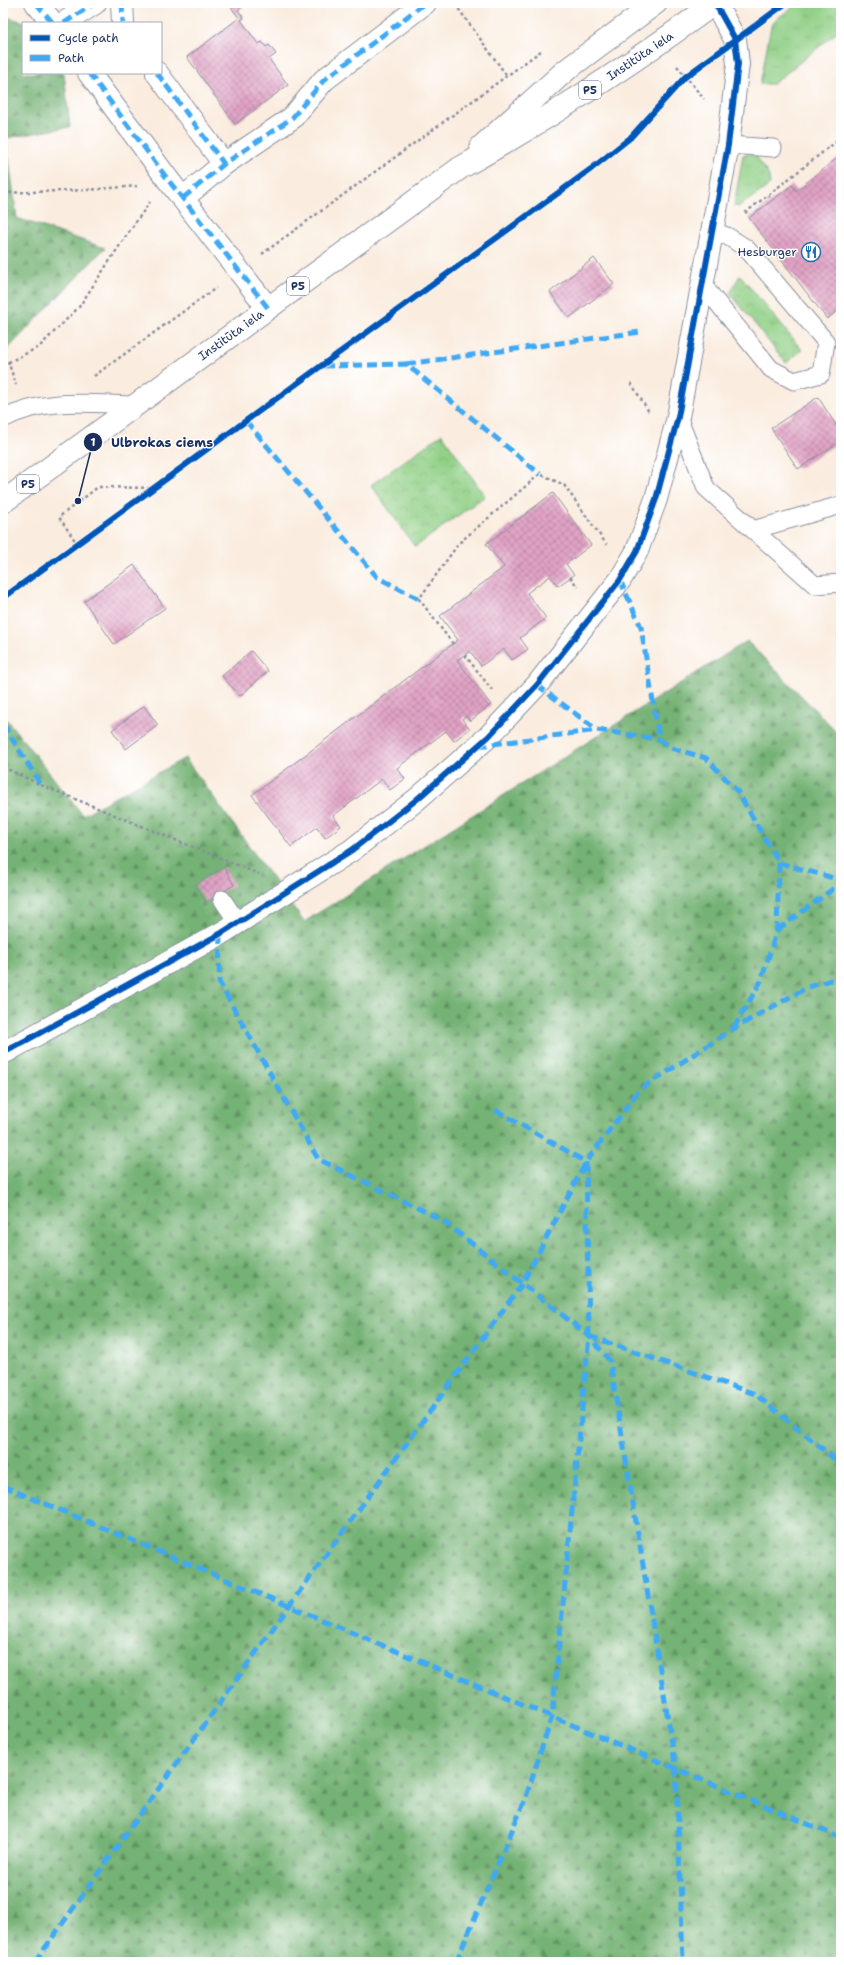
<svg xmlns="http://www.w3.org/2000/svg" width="844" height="1965" viewBox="0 0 844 1965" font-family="'Shantell Sans',sans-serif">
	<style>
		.grass { fill: url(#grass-tufts); stroke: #568072 }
		.forest { fill: url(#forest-firs); stroke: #487069 }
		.park { fill: url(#park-crowns); stroke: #568072 }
		.building { fill: url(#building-cross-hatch) }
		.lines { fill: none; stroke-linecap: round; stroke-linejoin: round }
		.lane-casing { stroke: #8a8e9e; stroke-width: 19 }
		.street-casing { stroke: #8a8e9e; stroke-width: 24 }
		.primary-casing { stroke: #8a8e9e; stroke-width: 24 }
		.path { stroke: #8a8e9e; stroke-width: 2.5; stroke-dasharray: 3 3; stroke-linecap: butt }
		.lane { stroke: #fff; stroke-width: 17 }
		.street { stroke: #fff; stroke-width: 22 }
		.primary { stroke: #fff; stroke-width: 22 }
		.quiet { stroke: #3fa9f5; stroke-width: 5; stroke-dasharray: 10 5; stroke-linecap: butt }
		.cycleway-casing { stroke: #fff; stroke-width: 8 }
		.cycleway { stroke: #0057b8; stroke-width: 6 }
		.labels { text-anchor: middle; stroke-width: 3; stroke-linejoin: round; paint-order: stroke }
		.shield { fill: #fff; stroke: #5f6d8e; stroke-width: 1 }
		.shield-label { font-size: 11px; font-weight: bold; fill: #1b2f5e }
		.street-label { font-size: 12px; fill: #1b2f5e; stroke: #fff }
		.poi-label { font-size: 12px; fill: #1b2f5e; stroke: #fff; text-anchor: end }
		.leader { fill: none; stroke: #1b2f5e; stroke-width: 1.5 }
		.callout-dot { fill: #1b2f5e; stroke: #fff; stroke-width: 1.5 }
		.mark-label { font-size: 12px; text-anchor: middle; font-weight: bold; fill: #fff }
		.callout-label { font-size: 13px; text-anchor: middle; font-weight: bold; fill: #1b2f5e; stroke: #fff; stroke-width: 3; stroke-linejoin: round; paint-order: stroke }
	</style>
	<defs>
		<pattern id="grass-tufts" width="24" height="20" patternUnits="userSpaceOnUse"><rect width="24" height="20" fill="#92d087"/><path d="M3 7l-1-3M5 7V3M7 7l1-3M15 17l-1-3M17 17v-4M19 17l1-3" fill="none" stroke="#7db377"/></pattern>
		<pattern id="forest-firs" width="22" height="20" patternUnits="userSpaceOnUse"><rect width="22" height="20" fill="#75b274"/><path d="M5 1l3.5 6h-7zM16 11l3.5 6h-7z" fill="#5f9162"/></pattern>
		<pattern id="park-crowns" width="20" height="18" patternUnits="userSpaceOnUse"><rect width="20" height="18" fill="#92d087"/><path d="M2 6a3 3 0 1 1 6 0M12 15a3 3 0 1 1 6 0" fill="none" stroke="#7db377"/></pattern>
		<pattern id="building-cross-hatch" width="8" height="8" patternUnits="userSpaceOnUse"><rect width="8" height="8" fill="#e1a3c5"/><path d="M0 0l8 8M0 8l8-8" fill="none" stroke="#b685a3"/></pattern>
	</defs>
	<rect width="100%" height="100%" fill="#fff"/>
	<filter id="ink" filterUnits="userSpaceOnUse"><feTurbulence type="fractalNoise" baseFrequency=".025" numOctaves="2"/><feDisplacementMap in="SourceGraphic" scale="8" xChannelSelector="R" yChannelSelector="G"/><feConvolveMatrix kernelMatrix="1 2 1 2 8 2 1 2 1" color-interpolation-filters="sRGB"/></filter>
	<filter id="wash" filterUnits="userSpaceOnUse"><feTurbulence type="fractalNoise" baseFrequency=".012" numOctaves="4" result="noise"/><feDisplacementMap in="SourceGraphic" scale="16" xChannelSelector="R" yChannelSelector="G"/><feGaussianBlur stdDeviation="0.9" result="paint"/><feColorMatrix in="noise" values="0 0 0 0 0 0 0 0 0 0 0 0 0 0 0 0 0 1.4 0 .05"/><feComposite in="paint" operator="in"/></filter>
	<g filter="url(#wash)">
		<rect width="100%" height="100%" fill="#faecde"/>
		<g class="grass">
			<path d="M 798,3 L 841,3 L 841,29 L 773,84 L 760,84 L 771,26 L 778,18 Z"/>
			<path d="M 755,154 L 769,176 L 770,185 L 739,207 L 734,206 L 743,155 Z"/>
			<path d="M 740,275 L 802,350 L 786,363 L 730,293 Z"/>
		</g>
		<g class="forest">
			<path d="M 3,16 L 28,23 L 23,23 L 23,73 L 64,73 L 70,127 L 6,138 L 17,218 L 105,248 L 3,354 Z"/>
			<path d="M 747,641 L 841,736 L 841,1962 L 3,1962 L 3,715 L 83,815 L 185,758 L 304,922 Z"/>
		</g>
		<path class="park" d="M 442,434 L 485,496 L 415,547 L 371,485 Z"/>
		<g id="blocks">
			<g class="building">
				<path d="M 228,3 L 248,3 L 238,10 L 244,18 L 241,20 L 258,44 L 262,42 L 266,47 L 269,45 L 276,54 L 269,59 L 288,85 L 235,124 L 187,57 L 239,18 Z"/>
				<path d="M 841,155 L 841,308 L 827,319 L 749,218 L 792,185 L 796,191 Z"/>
				<path d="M 594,258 L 614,284 L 569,318 L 550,292 Z"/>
				<path d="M 818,397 L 841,433 L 841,441 L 798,469 L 771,428 Z"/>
				<path d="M 553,493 L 591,545 L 566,564 L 574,575 L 558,586 L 550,576 L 527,593 L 546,618 L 520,638 L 528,649 L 512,660 L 504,649 L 481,666 L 470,651 L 457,660 L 491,705 L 470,721 L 466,716 L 462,719 L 470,729 L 454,741 L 446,731 L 397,768 L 405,779 L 390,790 L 382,779 L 333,816 L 341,826 L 325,838 L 317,827 L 291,847 L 252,795 L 458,640 L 440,616 L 504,567 L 486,544 Z"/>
				<path d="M 134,565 L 165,608 L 114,644 L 84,601 Z"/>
				<path d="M 251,651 L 268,671 L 240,696 L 222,676 Z"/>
				<path d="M 144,706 L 158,725 L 126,749 L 112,730 Z"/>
				<path d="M 224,867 L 234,885 L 206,902 L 195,885 Z"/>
			</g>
		</g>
	</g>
	<g filter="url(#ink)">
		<use href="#blocks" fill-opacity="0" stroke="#8a8e9e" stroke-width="1"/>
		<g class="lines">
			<g class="lane-casing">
				<g id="lane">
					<path d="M 728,145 L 773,148"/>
					<path d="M 703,285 L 771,369 L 794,381 L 821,374 L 826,342 L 746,248 L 727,236 L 712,231"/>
					<path d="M 678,417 L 706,488 L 815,585 L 841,583"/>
					<path d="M 3,419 C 44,397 91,404 136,405"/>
					<path d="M 753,530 L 841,505"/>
					<path d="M 222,899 L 238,923"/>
				</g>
			</g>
			<g class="street-casing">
				<g id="street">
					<path d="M 36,3 L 53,23"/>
					<path d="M 122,3 L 123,23"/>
					<path d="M 64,23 L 95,3"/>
					<path d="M 89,73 L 169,181 L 268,308"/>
					<path d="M 157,73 L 224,164"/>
					<path d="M 183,198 L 224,164 L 292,118 L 324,80 L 425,3"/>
					<path d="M 3,1053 L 220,934 L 352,850 L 416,800 L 488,737 L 537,685 L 620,580 L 637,551 L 656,499 L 678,417 L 728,145 L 738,64 L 735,39 L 715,3"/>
				</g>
			</g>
			<g class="primary-casing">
				<g id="primary">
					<path d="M 481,147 L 565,71 L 656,3"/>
					<path d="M 3,502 L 460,168 C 549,119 633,63 715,3"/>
				</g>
			</g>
			<g class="path">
				<path d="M 455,4 L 507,76"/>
				<path d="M 677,66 L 704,99"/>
				<path d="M 3,193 L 87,190 L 137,186"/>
				<path d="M 768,195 L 772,200"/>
				<path d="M 745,213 L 841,138"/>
				<path d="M 262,254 L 541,51"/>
				<path d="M 8,361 L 16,385"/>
				<path d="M 3,365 L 39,347 L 79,307 L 128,233 L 150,202"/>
				<path d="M 94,376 L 216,288"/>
				<path d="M 631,383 L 649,412"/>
				<path d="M 78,545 L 59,517 L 98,487 L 152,488"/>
				<path d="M 570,577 L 578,587"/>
				<path d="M 453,644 L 419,599 L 459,543 L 540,474 L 564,485 L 607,545"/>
				<path d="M 465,655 L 492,690"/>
				<path d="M 3,767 L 41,785 L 259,874"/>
			</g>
			<use href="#lane" class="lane"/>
			<use href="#street" class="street"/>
			<use href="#primary" class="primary"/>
			<g class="quiet">
				<path d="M 36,3 L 53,23"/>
				<path d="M 122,3 L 123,23"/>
				<path d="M 64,23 L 95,3"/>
				<path d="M 89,73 L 169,181 L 268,308"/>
				<path d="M 157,73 L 224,164"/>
				<path d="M 183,198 L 224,164 L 292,118 L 324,80 L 425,3"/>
				<path d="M 406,364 L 640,332"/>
				<path d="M 323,366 L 406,364 L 540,474"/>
				<path d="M 246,421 L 377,577 L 419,599"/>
				<path d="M 620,580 L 641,627 L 659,739 L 671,748 L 706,758 L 738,792 L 779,863 L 777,930 L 761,981 L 733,1029"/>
				<path d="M 537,685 L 597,730 L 659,739"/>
				<path d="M 3,724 L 41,785"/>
				<path d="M 478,746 L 597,730"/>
				<path d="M 779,863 L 841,880"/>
				<path d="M 777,930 L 841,883"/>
				<path d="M 220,934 L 219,982 L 318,1159 L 442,1220 L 589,1336 L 610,1361 L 676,1769 L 683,1962"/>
				<path d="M 589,1336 L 755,1394 L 841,1464"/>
				<path d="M 3,1486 L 841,1838"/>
				<path d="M 35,1962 L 289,1606 L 522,1284 L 586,1162 L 639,1090 L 733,1029 L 808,987 L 841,977"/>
				<path d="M 456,1962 L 525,1800 L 552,1716 L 589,1336 L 586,1162 L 495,1110"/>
			</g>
			<g class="cycleway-casing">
				<g id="cycleway">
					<path d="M 3,598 L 591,169 L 630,138 L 685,77 L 786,3"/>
					<path d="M 3,1053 L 220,934 L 352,850 L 416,800 L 488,737 L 537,685 L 620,580 L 637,551 L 656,499 L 678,417 L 728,145 L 738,64 L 735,39 L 715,3"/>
				</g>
			</g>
			<use href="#cycleway" class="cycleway"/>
		</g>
	</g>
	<defs>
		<g id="restaurant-ring" transform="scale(1)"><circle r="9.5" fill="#fff" stroke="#1f6fb2" stroke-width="1.5"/><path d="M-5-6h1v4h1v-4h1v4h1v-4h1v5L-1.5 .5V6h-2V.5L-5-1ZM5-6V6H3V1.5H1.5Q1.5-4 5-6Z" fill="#1f6fb2"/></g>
	</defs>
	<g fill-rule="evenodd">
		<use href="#restaurant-ring" x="811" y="252"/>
	</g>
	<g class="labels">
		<g class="shield">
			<rect x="579" y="81" width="22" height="18" rx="3"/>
			<rect x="287" y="277" width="22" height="18" rx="3"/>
			<rect x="17" y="475" width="22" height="18" rx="3"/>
		</g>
		<g class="shield-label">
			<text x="590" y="94">P5</text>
			<text x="298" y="290">P5</text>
			<text x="28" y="488">P5</text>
		</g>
		<g class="street-label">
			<text transform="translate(640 56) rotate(-34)" y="4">Institūta iela</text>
			<text transform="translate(231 335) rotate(-36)" y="4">Institūta iela</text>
		</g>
		<g class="poi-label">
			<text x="797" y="256">Hesburger</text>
		</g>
	</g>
	<path class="leader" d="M78 501L93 442"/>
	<g class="callout-dot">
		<circle cx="78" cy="501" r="4"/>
		<circle cx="93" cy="442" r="10"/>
	</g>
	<g class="mark-label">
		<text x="93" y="446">1</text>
	</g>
	<g class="callout-label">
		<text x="162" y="447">Ulbrokas ciems</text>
	</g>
	<rect width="844" height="1965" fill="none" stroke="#fff" stroke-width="16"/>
	<rect x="22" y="22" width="140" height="52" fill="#ffffff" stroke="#a4acbf"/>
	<rect x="30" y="35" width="20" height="6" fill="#0057b8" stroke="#a4acbf"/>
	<text x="58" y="42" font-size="12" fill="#1b2f5e">Cycle path</text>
	<rect x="30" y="55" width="20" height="6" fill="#3fa9f5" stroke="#a4acbf"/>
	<text x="58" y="62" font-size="12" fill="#1b2f5e">Path</text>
</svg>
